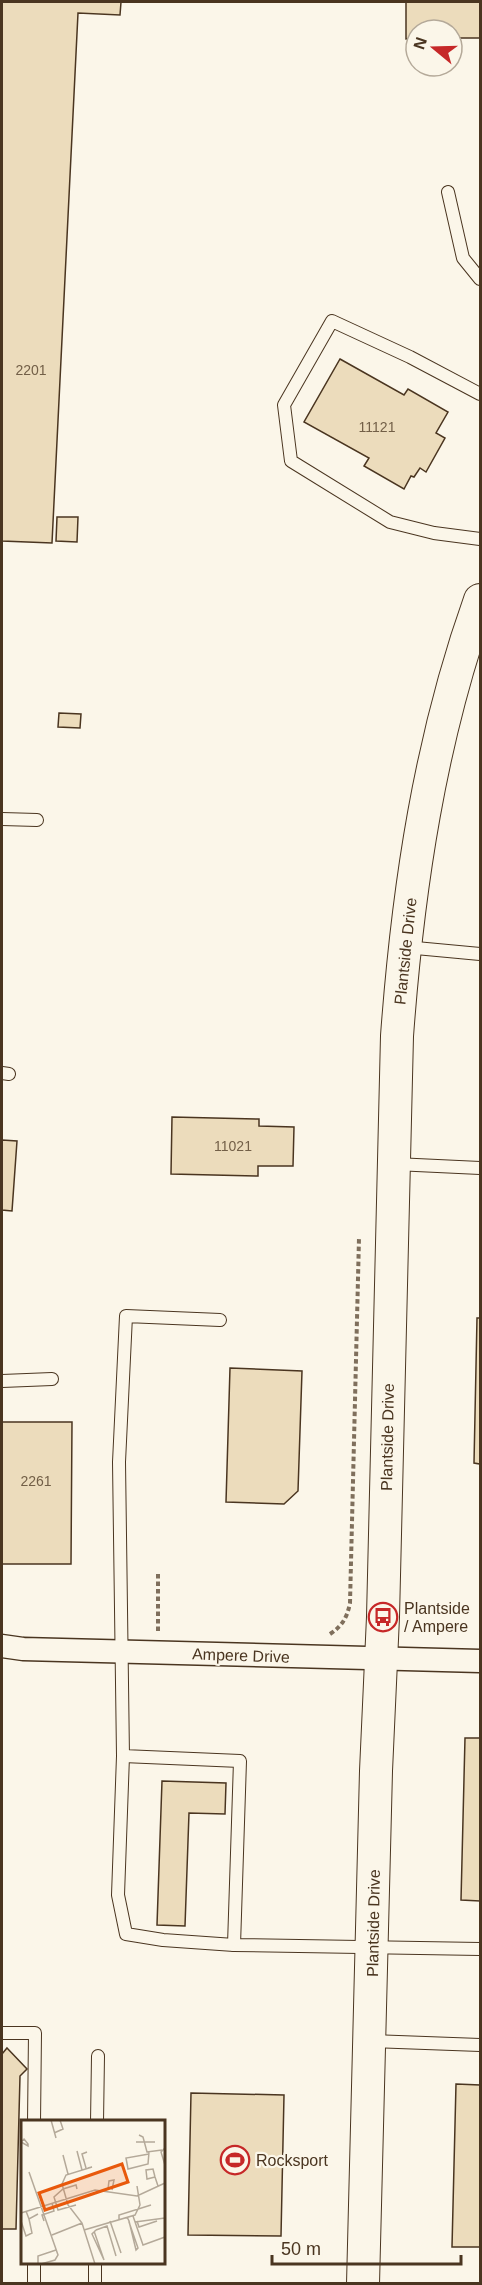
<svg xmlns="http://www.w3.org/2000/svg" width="482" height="2285" viewBox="0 0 482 2285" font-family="Arial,sans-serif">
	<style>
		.building { fill: #ecdcbc; stroke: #4a3520; stroke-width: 1.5 }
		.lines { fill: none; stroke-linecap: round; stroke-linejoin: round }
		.lane-casing { stroke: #4a3520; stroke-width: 14 }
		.street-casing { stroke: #4a3520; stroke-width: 25 }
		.secondary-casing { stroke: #4a3520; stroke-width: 34 }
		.path { stroke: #7f6f5c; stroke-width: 4; stroke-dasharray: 4.5 3; stroke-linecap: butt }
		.lane { stroke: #fbf6e9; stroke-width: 12 }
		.street { stroke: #fbf6e9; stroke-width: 22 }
		.secondary { stroke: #fbf6e9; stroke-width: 32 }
		.labels { text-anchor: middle; stroke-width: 4.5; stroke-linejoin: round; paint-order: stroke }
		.number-label { font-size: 14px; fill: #725f47 }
		.street-label { font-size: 16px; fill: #4a3520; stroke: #fbf6e9 }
		.poi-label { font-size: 16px; fill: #4a3520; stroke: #fbf6e9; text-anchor: start }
		.inset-road { fill: none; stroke: #b4a999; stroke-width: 1.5 }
		.view { fill: #e8590c; fill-opacity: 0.15; stroke: #e8590c; stroke-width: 3 }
		.inset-edge { fill: none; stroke: #4a3520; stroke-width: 3 }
	</style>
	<rect width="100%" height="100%" fill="#fbf6e9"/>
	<g class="building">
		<path d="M 2,2 L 121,2 L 120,15 L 78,13 L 52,543 L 2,541 Z"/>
		<path d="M 406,2 L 480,2 L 480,38 L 452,38 L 452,30 L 416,30 L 416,38 L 406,39 Z"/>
		<path d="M 340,359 L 404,395 L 408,389 L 448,412 L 436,433 L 445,438 L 426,472 L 420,468 L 414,477 L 411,476 L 404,489 L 364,466 L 369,458 L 304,422 Z"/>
		<path d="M 57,517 L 78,517 L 77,542 L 56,541 Z"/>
		<path d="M 59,713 L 81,714 L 80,728 L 58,727 Z"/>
		<path d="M 172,1117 L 259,1119 L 259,1126 L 294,1127 L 293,1166 L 258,1166 L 258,1176 L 171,1174 Z"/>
		<path d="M 2,1140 L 17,1141 L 12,1211 L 2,1210 Z"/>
		<path d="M 477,1318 L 480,1318 L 480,1464 L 474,1463 Z"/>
		<path d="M 230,1368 L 302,1371 L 298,1491 L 284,1504 L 226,1502 Z"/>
		<path d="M 2,1422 L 72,1422 L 71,1564 L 2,1564 Z"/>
		<path d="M 465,1738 L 480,1738 L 480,1901 L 461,1900 Z"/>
		<path d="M 162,1781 L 226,1783 L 225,1814 L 189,1813 L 185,1926 L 157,1925 Z"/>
		<path d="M 7,2048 L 27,2069 L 20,2076 L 16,2229 L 2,2229 L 2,2054 Z"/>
		<path d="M 456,2084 L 480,2085 L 480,2247 L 452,2247 Z"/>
		<path d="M 191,2093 L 284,2095 L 281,2236 L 188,2235 Z"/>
	</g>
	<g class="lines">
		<g class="lane-casing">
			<g id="lane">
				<path d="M 448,192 L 463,258 L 480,279"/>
				<path d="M 480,394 L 410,357 L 332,321 L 284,405 L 291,461 L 390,522 L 434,533 L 480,539"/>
				<path d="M 2,819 L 37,820"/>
				<path d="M 405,947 L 480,954"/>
				<path d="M 2,1073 L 9,1074"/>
				<path d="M 395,1164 L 480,1168"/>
				<path d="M 220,1320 L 126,1316 L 119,1462 L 123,1756 L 240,1761 L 234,1945 L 480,1949"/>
				<path d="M 2,1381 L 52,1379"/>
				<path d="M 123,1756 L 118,1895 L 126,1934 L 163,1940 L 234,1945"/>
				<path d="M 2,2033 L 35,2033 L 34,2122"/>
				<path d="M 371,2041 L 480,2045"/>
				<path d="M 97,2122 L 98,2056"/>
				<path d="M 34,2284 L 34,2262"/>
				<path d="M 95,2284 L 95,2262"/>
			</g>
		</g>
		<g class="street-casing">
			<path id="street" d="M 2,1646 L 23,1649 L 480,1661"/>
		</g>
		<g class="secondary-casing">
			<path id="secondary" d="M 363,2284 L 376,1771 L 383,1617 L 397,1036 C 408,887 430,740 480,600"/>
		</g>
		<g class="path">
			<path d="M 158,1574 L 158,1631"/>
			<path d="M 330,1634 C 342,1626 347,1618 350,1603 L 359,1238"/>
		</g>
		<use href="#lane" class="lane"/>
		<use href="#street" class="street"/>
		<use href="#secondary" class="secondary"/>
	</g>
	<defs>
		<g id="bus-ring" transform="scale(1.5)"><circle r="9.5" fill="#fbf6e9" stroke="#c62828" stroke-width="1.5"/><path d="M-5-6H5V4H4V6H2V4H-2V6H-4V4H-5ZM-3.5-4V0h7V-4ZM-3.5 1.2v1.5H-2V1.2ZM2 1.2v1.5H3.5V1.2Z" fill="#c62828"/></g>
		<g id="stadium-ring" transform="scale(1.5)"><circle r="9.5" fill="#fbf6e9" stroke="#c62828" stroke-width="1.5"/><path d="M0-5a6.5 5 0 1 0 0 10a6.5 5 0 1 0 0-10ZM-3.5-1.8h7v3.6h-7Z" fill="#c62828"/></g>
	</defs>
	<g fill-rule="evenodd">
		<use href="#bus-ring" x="383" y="1617"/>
		<use href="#stadium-ring" x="235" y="2160"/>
	</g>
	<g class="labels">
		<g class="number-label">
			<text x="31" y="375">2201</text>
			<text x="377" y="432">11121</text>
			<text x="233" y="1151">11021</text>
			<text x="36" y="1486">2261</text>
		</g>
		<g class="street-label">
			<text transform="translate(405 951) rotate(-84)" y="6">Plantside Drive</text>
			<text transform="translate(387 1437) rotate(-89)" y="6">Plantside Drive</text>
			<text transform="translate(241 1655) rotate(2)" y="6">Ampere Drive</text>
			<text transform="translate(373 1923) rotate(-89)" y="6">Plantside Drive</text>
		</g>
		<g class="poi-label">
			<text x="404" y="1614">Plantside<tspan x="404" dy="18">/ Ampere</tspan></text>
			<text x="256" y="2166">Rocksport</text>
		</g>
	</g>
	<g transform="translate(21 2120)">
		<rect width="144" height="144" fill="#fbf6e9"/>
		<path class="inset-road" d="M 30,0 L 35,18M 33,13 L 42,9 L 39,0M 118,15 L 122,17 L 126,32 L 141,30M 3,19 L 7,24 L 7,26 L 0,22 ZM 115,22 L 134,22M 144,28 L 140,32 L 144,45M 56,31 L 61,50M 128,34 L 105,38 L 107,49 L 127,44 L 128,32M 42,35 L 47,54M 65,48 L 61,34 L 66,32M 67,48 L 71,47 L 45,55 L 41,64 L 47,85 L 61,103 L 74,144M 8,52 L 37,135 L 34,140 L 20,144M 134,57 L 126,59 L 125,50 L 132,49 L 134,57 L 137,66M 87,69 L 88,61 L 93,60 L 91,70M 55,85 L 37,90 L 33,77 L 42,69 L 55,65 L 56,69M 5,91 L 8,99 L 17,94M 0,93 L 74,70 L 116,76 L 144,63M 112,96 L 122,125 L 144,117M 106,97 L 108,101 L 108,102 L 117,128 L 115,130 L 108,101M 98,99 L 98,95 L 130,85M 0,101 L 5,116 L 11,113 L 8,99M 23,101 L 21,95 L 33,91 L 31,83M 89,101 L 100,133M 116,101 L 118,107 L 136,101M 114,102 L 144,98M 63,110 L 114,95 L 119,85 L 116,66M 75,110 L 86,106 L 95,136M 73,111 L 83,140 L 71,114 L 75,110M 31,115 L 61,103M 17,144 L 17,136 L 35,130"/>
		<path class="view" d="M 101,44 L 107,62 L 24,90 L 18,73 Z"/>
		<rect width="144" height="144" class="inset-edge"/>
	</g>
	<rect width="482" height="2285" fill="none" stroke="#4a3520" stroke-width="6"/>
	<g transform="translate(434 48) rotate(289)"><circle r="28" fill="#fbf6e9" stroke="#b4a999" stroke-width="1.5"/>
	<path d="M0-4.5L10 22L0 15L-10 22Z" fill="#c62828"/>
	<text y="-9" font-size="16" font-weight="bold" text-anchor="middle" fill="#4a3520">N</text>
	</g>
	<path d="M272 2255v9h189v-9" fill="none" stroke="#4a3520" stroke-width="3"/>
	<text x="281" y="2255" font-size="18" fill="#4a3520" stroke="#fbf6e9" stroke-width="4.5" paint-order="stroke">50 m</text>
</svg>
